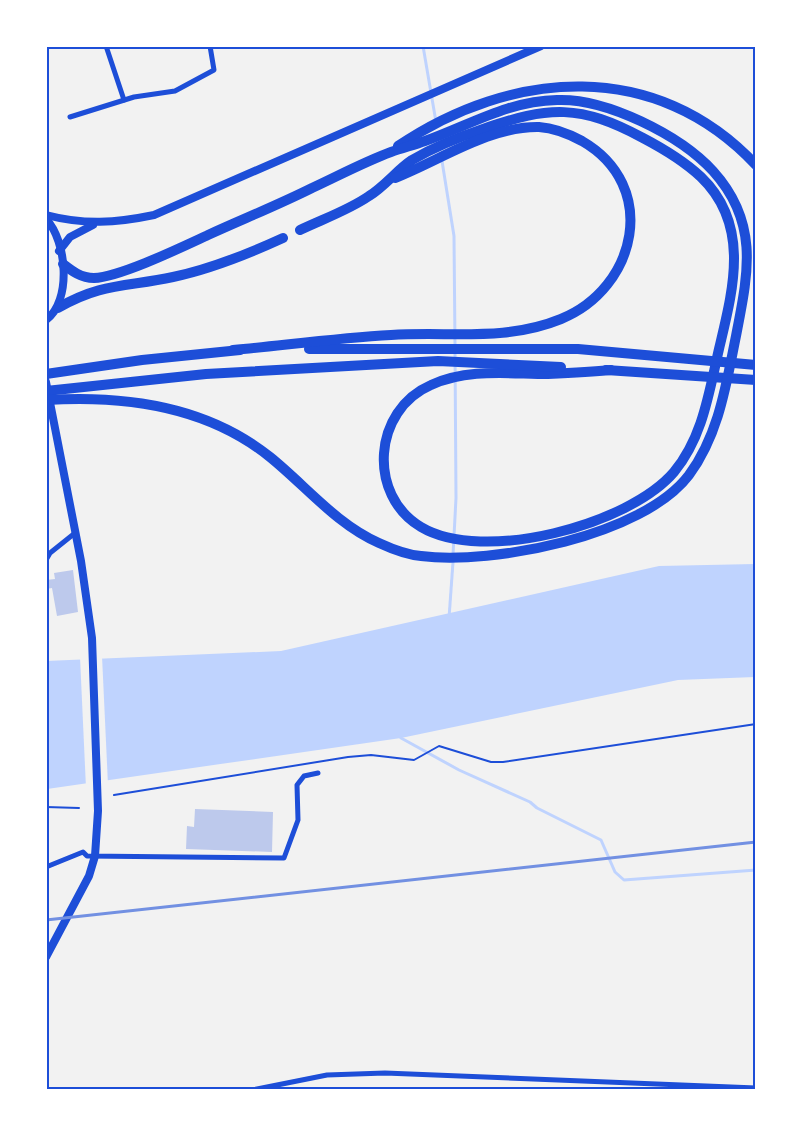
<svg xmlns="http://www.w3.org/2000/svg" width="802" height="1136" viewBox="0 0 802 1136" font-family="'Nunito Sans',sans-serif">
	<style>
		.water { fill: #bfd3fe }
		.pier { fill: #f2f2f2 }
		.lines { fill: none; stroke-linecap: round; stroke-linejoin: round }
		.stream { stroke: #bfd3fe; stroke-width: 3 }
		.building { fill: #bdc9ec }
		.path { stroke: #1d4ed8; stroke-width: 2 }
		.minor { stroke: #1d4ed8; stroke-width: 5 }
		.secondary { stroke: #1d4ed8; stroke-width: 8 }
		.primary { stroke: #1d4ed8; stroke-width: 8 }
		.motorway { stroke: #1d4ed8; stroke-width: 10 }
		.rail { stroke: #7290e2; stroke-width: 3 }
		.neatline { fill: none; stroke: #1d4ed8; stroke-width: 2 }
	</style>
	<rect width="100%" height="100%" fill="#f2f2f2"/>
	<path class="water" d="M 755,564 L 755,677 L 678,680 L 401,738 L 47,789 L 46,661 L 281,651 L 659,566 Z"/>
	<path class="pier" d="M 102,656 L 108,785 L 86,788 L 80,657 Z"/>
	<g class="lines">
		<g class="stream">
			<path d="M 423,46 L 436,122"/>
			<path d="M 442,161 L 454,236 L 455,345"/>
			<path d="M 453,555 L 456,498 L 455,352"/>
			<path d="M 449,618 L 453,562"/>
			<path d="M 401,738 L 459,770 L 530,802 L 537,808 L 601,840 L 615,872 L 624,880 L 756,870"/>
		</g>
	</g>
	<g class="building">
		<path d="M 73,570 L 78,612 L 57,616 L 52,588 L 46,589 L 46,580 L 55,579 L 54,573 Z"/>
		<path d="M 195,809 L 273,812 L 272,852 L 186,849 L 187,826 L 194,827 Z"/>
	</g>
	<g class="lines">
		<g class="path">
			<path d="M 114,795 L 348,757 L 371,755 L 414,760 L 439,746 L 491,762 L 503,762 L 756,724"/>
			<path d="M 46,807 L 79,808"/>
		</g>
		<g class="minor">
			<path d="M 106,46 L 124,100"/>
			<path d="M 70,117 L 134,97 L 175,91 L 214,70 L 210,46"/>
			<path d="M 46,560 L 50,553 L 75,533"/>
			<path d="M 46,867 L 83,852 L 87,856 L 284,858 L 298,820 L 297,785 L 304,776 L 318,773"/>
			<path d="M 252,1090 L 327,1075 L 385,1073 L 756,1088"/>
		</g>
		<g class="secondary">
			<path d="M 46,215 C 84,225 116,223 154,215 L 541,46"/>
			<path d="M 59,251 L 70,237 L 93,225"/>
		</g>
		<g class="primary">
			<path d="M 46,219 C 67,241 72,301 46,320"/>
			<path d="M 46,382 L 81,561 L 92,638 L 98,811 L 95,856 L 89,876 L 46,957"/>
		</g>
		<g class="motorway">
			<path d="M 398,146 C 512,69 656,58 756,165"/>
			<path d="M 300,230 C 323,219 349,210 369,196 C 385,186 397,170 412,160 C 434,147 459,137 483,129 C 549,106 580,104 643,138 C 664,149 684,161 701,177 C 751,225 733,290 719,349 C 709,392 703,437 674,472 C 629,525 483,564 421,527 C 367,495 373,410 431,385 C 468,368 509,374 548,374 C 569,373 590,372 611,370"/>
			<path d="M 58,308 C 101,283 126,287 173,277 C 211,269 248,254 283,238"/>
			<path d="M 309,349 L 578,349 L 756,365"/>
			<path d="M 233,350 C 286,345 338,338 391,335 C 449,331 505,342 561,319 C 637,288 660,186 582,141 C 569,134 554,128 539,127 C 489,126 441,160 395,178"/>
			<path d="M 606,370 L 756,380"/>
			<path d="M 46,374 L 142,360 L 240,350"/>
			<path d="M 46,391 L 206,374 L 438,361 L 561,367"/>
			<path d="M 46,400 C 125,395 207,406 270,457 C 306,486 336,524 379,543 C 392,549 408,555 421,556 C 493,565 643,536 689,475 C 719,434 726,385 736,336 C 748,274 760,223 713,171 C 680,135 606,98 557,100 C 508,101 470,125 425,141 C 414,145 402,148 391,152 C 364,162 338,176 312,188 C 278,205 243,219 208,235 C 182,247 120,277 94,278 C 81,278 72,271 63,264"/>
		</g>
		<path class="rail" d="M 46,920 L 756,842"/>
	</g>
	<rect width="802" height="1136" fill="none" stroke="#ffffff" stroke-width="96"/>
	<rect x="48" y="48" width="706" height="1040" class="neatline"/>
</svg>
